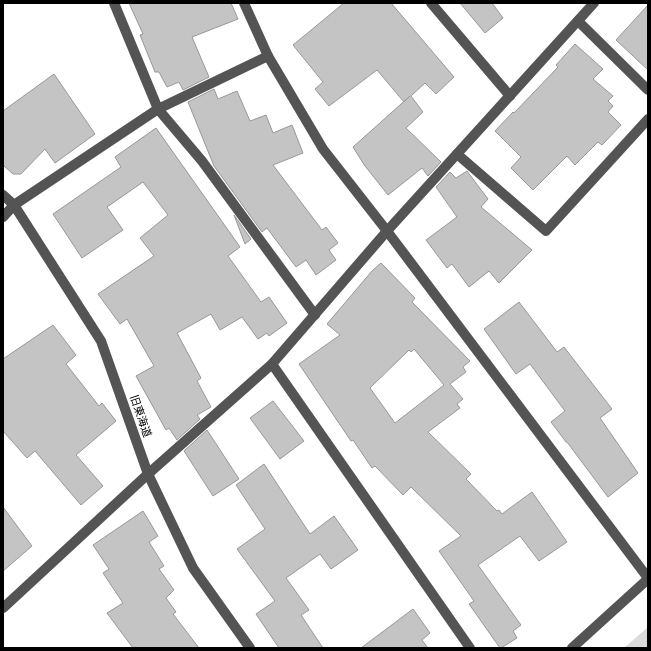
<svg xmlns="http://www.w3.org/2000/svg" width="651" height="651" viewBox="0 0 651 651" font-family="Montserrat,'Noto Sans JP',sans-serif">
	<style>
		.green { fill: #dbdbdb }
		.building { fill: #c4c4c4; stroke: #989898; fill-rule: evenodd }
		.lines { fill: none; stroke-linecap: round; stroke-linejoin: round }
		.minor { stroke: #545454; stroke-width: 10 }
		.labels { text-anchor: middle; stroke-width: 4; stroke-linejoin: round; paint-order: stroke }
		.street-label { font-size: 11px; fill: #000; stroke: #fff }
	</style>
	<rect width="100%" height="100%" fill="#fff"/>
	<path class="green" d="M 648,627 L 648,648 L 624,648 Z"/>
	<g class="building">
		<path d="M 129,3 L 231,3 L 238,19 L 192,37 L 209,77 L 183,90 L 179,82 L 167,87 L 159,72 L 155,72 L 140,35 L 143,34 Z"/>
		<path d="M 344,3 L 391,3 L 454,77 L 436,94 L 425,83 L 411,96 L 423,112 L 406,128 L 441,162 L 428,176 L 422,168 L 388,195 L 365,166 L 353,147 L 410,96 L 404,102 L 377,70 L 329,106 L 315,89 L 323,82 L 293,45 Z"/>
		<path d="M 460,3 L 492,3 L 503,18 L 485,33 Z"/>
		<path d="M 648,5 L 648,70 L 616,40 Z"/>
		<path d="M 575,44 L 603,69 L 593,79 L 613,96 L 608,101 L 613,106 L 608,112 L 621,125 L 602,145 L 598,142 L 575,165 L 567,156 L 533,190 L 511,168 L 521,157 L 495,131 L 513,112 L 514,113 L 558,67 L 556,65 Z"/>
		<path d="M 54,74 L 95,134 L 55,163 L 45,149 L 21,174 L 13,174 L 3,165 L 3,111 Z"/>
		<path d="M 214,89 L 218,99 L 237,91 L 250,121 L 266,115 L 273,133 L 292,125 L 303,153 L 273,165 L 322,230 L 326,227 L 338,243 L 329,250 L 336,260 L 316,275 L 306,260 L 296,267 L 267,228 L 262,232 L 214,166 L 188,102 Z"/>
		<path d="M 156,128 L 240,247 L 228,256 L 261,302 L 269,297 L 287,323 L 269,336 L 267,333 L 258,339 L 242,317 L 220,330 L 211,314 L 177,333 L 201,378 L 197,381 L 211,407 L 197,415 L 200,419 L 177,440 L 169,428 L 166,430 L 136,376 L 154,366 L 127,319 L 120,324 L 98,294 L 154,256 L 140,238 L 168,215 L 143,182 L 107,207 L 123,230 L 82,258 L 53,214 L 121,167 L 115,157 Z"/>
		<path d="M 467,171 L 488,199 L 481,207 L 532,250 L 499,283 L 489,271 L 469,287 L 452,264 L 447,268 L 426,240 L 457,217 L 436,187 L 450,172 L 456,178 Z"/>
		<path d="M 234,215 L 251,239 L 245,244 Z"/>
		<path d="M 381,263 L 415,298 L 412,302 L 470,361 L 463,367 L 466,372 L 450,384 L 463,399 L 457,404 L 460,408 L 428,432 L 471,474 L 466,479 L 497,511 L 499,510 L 502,514 L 532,492 L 567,542 L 539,561 L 520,536 L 478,565 L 521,625 L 513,631 L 517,638 L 501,648 L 500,648 L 469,604 L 474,601 L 439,551 L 461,536 L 411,487 L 403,495 L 375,466 L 372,468 L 353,440 L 351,441 L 299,364 L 340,335 L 327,324 L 372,271 ZM 414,349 L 444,385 L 395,423 L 370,388 L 409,350 L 411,352 Z"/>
		<path d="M 519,302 L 557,352 L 564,347 L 612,409 L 600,418 L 638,473 L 608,497 L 567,442 L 566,442 L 551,422 L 565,411 L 530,364 L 516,374 L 484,329 Z"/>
		<path d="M 53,325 L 76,355 L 66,364 L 99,406 L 102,403 L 116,421 L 76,455 L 103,486 L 81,505 L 35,451 L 27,458 L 3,431 L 3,359 Z"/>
		<path d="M 273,401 L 304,441 L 280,459 L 250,418 Z"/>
		<path d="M 207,430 L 239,479 L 213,496 L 184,451 Z"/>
		<path d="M 264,464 L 310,534 L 334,516 L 358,550 L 331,569 L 320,554 L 286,578 L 309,610 L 301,615 L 323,648 L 279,648 L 256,614 L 275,601 L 237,549 L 265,529 L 236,485 Z"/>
		<path d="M 3,507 L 32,546 L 3,571 Z"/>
		<path d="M 143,511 L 158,536 L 149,542 L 164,566 L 159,569 L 174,590 L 166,598 L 176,612 L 173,614 L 199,648 L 133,648 L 107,613 L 123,603 L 103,573 L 109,569 L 93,545 Z"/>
		<path d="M 413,609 L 430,633 L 422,640 L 428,648 L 361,648 Z"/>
	</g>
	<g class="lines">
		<g class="minor">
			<path d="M 114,3 L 158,109 L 202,161 L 315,315"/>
			<path d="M 244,3 L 268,56 L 323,149 L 387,231 L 648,578"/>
			<path d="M 431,3 L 510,96"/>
			<path d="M 578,21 L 648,90"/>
			<path d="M 457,154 L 546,231 L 648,119"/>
			<path d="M 3,195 L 14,205 L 101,341 L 148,474 L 193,568 L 250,648"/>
			<path d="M 3,217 L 14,205 L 158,109 L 268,56"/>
			<path d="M 272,364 L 470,648"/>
			<path d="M 3,608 L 148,474 L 272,364 L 387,231 L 594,3"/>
			<path d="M 572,648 L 648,579"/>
		</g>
	</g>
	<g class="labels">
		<g class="street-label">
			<text transform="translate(141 416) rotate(71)" y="4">旧東海道</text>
		</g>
	</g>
	<rect width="651" height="651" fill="none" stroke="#000000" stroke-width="8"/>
</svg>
